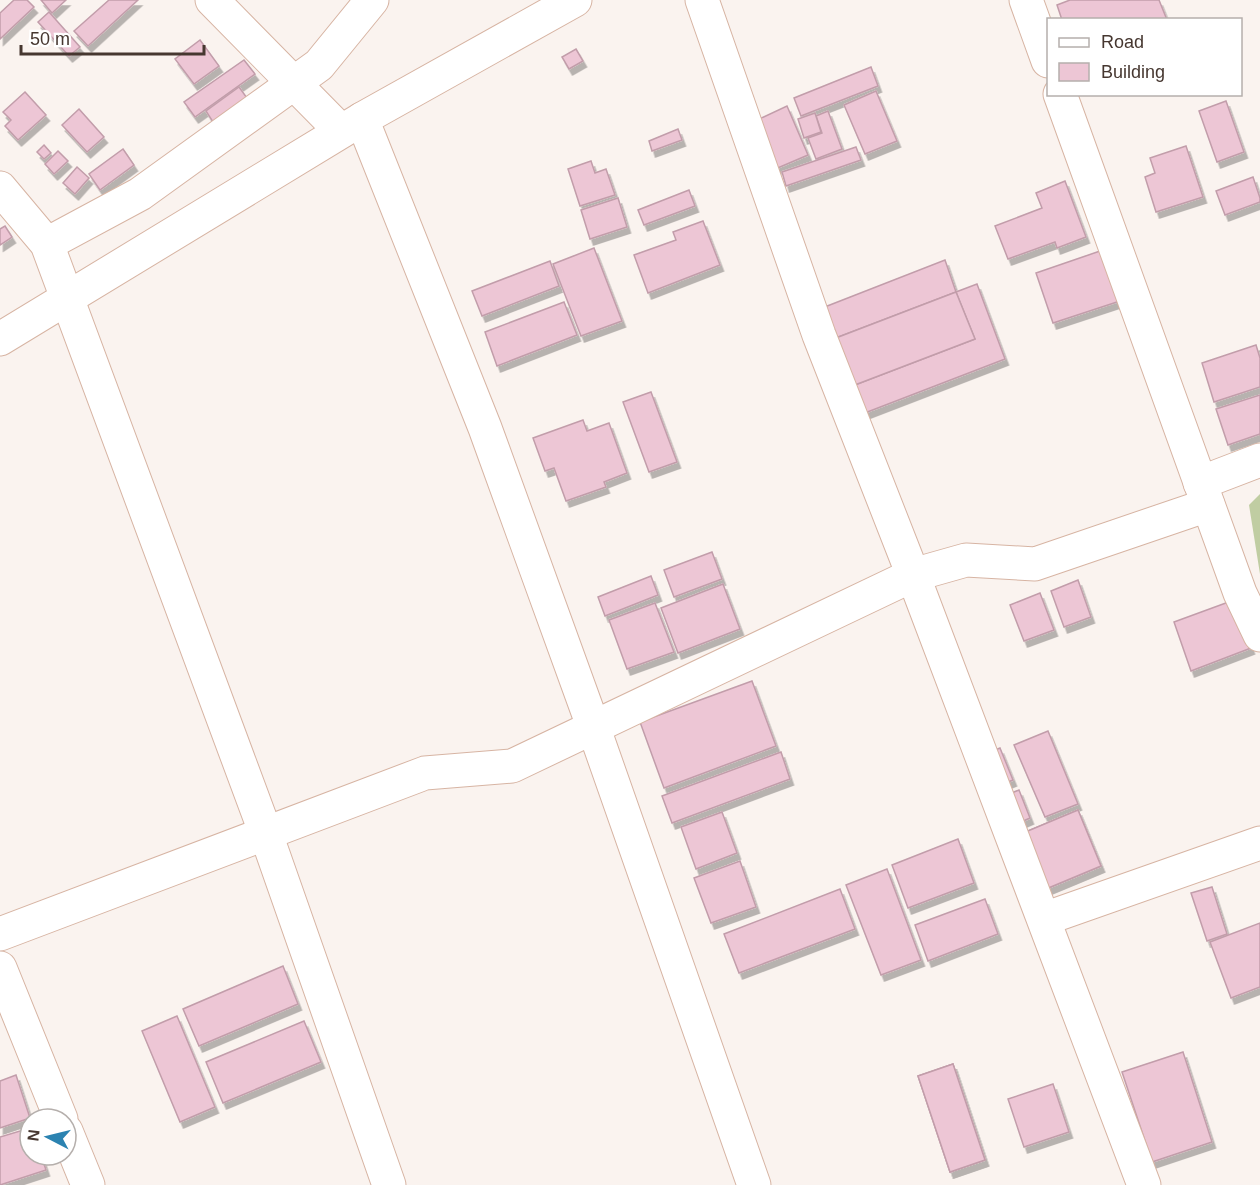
<svg xmlns="http://www.w3.org/2000/svg" width="1260" height="1185" viewBox="0 0 1260 1185" font-family="Arial,sans-serif">
	<style>
		.green { fill: #c0cda2 }
		.building { fill: #edc6d5; stroke: #c29daa; stroke-width: 1.5; filter: url(#shadow) }
		.lines { fill: none; stroke-linecap: round; stroke-linejoin: round }
		.minor-casing { stroke: #d7b4a3; stroke-width: 35 }
		.major-casing { stroke: #d7b4a3; stroke-width: 35 }
		.minor { stroke: #fff; stroke-width: 33 }
		.major { stroke: #fff; stroke-width: 33 }
	</style>
	<defs>
		<filter id="shadow"><feDropShadow dx="3.5" dy="6" stdDeviation="0" flood-color="#0004"/></filter>
	</defs>
	<rect width="100%" height="100%" fill="#faf3ef"/>
	<path class="green" d="M 1260,494 L 1260,574 L 1249,505 Z"/>
	<g class="building">
		<path d="M 14,0 L 27,0 L 34,7 L 0,39 L 0,13 Z"/>
		<path d="M 41,0 L 66,0 L 52,13 Z"/>
		<path d="M 109,0 L 138,0 L 88,46 L 74,31 Z"/>
		<path d="M 1070,0 L 1159,0 L 1167,20 L 1062,20 L 1057,5 Z"/>
		<path d="M 49,12 L 80,47 L 69,56 L 38,22 Z"/>
		<path d="M 200,40 L 219,66 L 194,84 L 175,59 Z"/>
		<path d="M 576,49 L 583,61 L 569,69 L 562,57 Z"/>
		<path d="M 244,60 L 255,74 L 195,117 L 184,102 Z"/>
		<path d="M 871,67 L 878,86 L 801,116 L 794,98 Z"/>
		<path d="M 239,87 L 247,98 L 213,122 L 206,111 Z"/>
		<path d="M 876,91 L 897,141 L 865,154 L 844,105 Z"/>
		<path d="M 25,92 L 46,115 L 18,140 L 5,126 L 11,120 L 3,112 Z"/>
		<path d="M 1226,101 L 1244,152 L 1217,162 L 1199,111 Z"/>
		<path d="M 787,106 L 808,155 L 766,173 L 755,121 Z"/>
		<path d="M 79,109 L 104,137 L 87,152 L 62,125 Z"/>
		<path d="M 828,111 L 842,149 L 816,159 L 808,138 L 822,133 L 816,116 Z"/>
		<path d="M 815,113 L 821,132 L 804,138 L 798,119 Z"/>
		<path d="M 678,129 L 682,140 L 652,151 L 649,141 Z"/>
		<path d="M 44,145 L 51,153 L 44,159 L 37,152 Z"/>
		<path d="M 1186,146 L 1203,197 L 1156,212 L 1145,177 L 1155,173 L 1150,158 Z"/>
		<path d="M 856,147 L 861,160 L 786,186 L 782,172 Z"/>
		<path d="M 123,149 L 134,165 L 100,190 L 89,174 Z"/>
		<path d="M 58,151 L 68,161 L 54,174 L 45,164 Z"/>
		<path d="M 591,161 L 595,173 L 606,169 L 615,195 L 580,206 L 568,169 Z"/>
		<path d="M 77,167 L 89,178 L 75,194 L 63,183 Z"/>
		<path d="M 1253,177 L 1260,198 L 1260,202 L 1225,215 L 1216,191 Z"/>
		<path d="M 1065,181 L 1086,237 L 1057,248 L 1055,242 L 1008,259 L 995,226 L 1042,208 L 1036,193 Z"/>
		<path d="M 689,190 L 695,206 L 644,225 L 638,210 Z"/>
		<path d="M 618,198 L 627,227 L 590,239 L 581,210 Z"/>
		<path d="M 703,221 L 720,265 L 648,293 L 634,255 L 676,240 L 673,232 Z"/>
		<path d="M 5,226 L 12,237 L 0,245 L 0,229 Z"/>
		<path d="M 594,248 L 622,321 L 581,336 L 553,264 Z"/>
		<path d="M 1103,250 L 1120,301 L 1053,323 L 1036,273 Z"/>
		<path d="M 945,260 L 956,292 L 828,341 L 817,310 Z"/>
		<path d="M 550,261 L 559,286 L 482,316 L 472,291 Z"/>
		<path d="M 977,284 L 1005,359 L 857,416 L 847,388 L 975,339 L 956,292 Z"/>
		<path d="M 956,292 L 975,339 L 847,388 L 828,341 Z"/>
		<path d="M 564,302 L 577,335 L 497,366 L 485,332 Z"/>
		<path d="M 1256,345 L 1260,358 L 1260,387 L 1214,402 L 1202,363 Z"/>
		<path d="M 651,392 L 677,462 L 649,472 L 623,402 Z"/>
		<path d="M 1260,395 L 1260,434 L 1228,445 L 1216,409 Z"/>
		<path d="M 583,420 L 587,431 L 609,423 L 627,473 L 604,482 L 606,487 L 566,501 L 554,468 L 545,471 L 533,438 Z"/>
		<path d="M 712,552 L 722,579 L 674,597 L 664,570 Z"/>
		<path d="M 651,576 L 658,595 L 605,616 L 598,597 Z"/>
		<path d="M 1078,580 L 1091,617 L 1064,627 L 1051,591 Z"/>
		<path d="M 723,584 L 740,629 L 678,653 L 661,608 Z"/>
		<path d="M 1040,593 L 1054,630 L 1024,641 L 1010,605 Z"/>
		<path d="M 1234,600 L 1251,648 L 1191,671 L 1174,622 Z"/>
		<path d="M 655,603 L 674,652 L 627,669 L 609,620 Z"/>
		<path d="M 752,681 L 776,746 L 664,788 L 640,722 Z"/>
		<path d="M 1048,731 L 1078,804 L 1045,817 L 1014,745 Z"/>
		<path d="M 1000,748 L 1013,780 L 993,788 L 980,756 Z"/>
		<path d="M 781,752 L 790,779 L 672,823 L 662,796 Z"/>
		<path d="M 1019,790 L 1030,818 L 1010,827 L 999,798 Z"/>
		<path d="M 1078,810 L 1101,866 L 1034,894 L 1011,838 Z"/>
		<path d="M 1078,810 L 1101,866 L 1034,894 L 1011,838 Z"/>
		<path d="M 722,812 L 737,853 L 696,869 L 681,827 Z"/>
		<path d="M 958,839 L 974,883 L 908,908 L 892,865 Z"/>
		<path d="M 740,861 L 756,907 L 711,923 L 694,878 Z"/>
		<path d="M 887,869 L 921,960 L 881,975 L 846,885 Z"/>
		<path d="M 1212,887 L 1227,934 L 1207,941 L 1191,893 Z"/>
		<path d="M 840,889 L 855,929 L 739,973 L 724,934 Z"/>
		<path d="M 985,899 L 998,934 L 928,961 L 915,925 Z"/>
		<path d="M 1260,923 L 1260,987 L 1231,998 L 1210,942 Z"/>
		<path d="M 283,966 L 298,1004 L 199,1046 L 183,1009 Z"/>
		<path d="M 177,1016 L 215,1107 L 180,1122 L 142,1031 Z"/>
		<path d="M 304,1021 L 321,1062 L 223,1103 L 206,1062 Z"/>
		<path d="M 1183,1052 L 1212,1142 L 1152,1162 L 1122,1072 Z"/>
		<path d="M 953,1064 L 985,1160 L 950,1172 L 918,1076 Z"/>
		<path d="M 953,1064 L 985,1160 L 950,1172 L 918,1076 Z"/>
		<path d="M 16,1075 L 30,1118 L 0,1128 L 0,1081 Z"/>
		<path d="M 1053,1084 L 1069,1132 L 1024,1147 L 1008,1099 Z"/>
		<path d="M 30,1128 L 30,1155 L 41,1155 L 46,1170 L 0,1185 L 0,1137 Z"/>
	</g>
	<g class="lines">
		<g class="minor-casing">
			<g id="minor">
				<path d="M 212,0 L 341,131"/>
				<path d="M 702,0 L 819,335 L 913,575 L 1144,1185"/>
				<path d="M 1026,0 L 1048,61"/>
				<path d="M 1060,94 L 1240,593 L 1260,635"/>
				<path d="M 362,119 L 485,428 L 593,726 L 754,1185"/>
				<path d="M 0,188 L 47,244 L 266,834 L 389,1185"/>
				<path d="M 47,244 L 140,194 L 319,65 L 372,0"/>
				<path d="M 1200,483 L 1260,460"/>
				<path d="M 1044,919 L 1260,843"/>
				<path d="M 0,934 L 425,773 L 512,766 L 913,575 L 966,560 L 1035,564 L 1208,505"/>
				<path d="M 0,968 L 61,1119"/>
				<path d="M 66,1131 L 88,1185"/>
			</g>
		</g>
		<g class="major-casing">
			<path id="major" d="M 0,339 L 362,119 L 575,0"/>
		</g>
		<use href="#minor" class="minor"/>
		<use href="#major" class="major"/>
	</g>
	<rect x="1047" y="18" width="195" height="78" fill="#ffffff" stroke="#b5afac" stroke-width="1.5"/>
	<rect x="1059" y="38" width="30" height="9" fill="#ffffff" stroke="#b5afac" stroke-width="1.5"/>
	<text x="1101" y="48" font-size="18" fill="#463730">Road</text>
	<rect x="1059" y="63" width="30" height="18" fill="#edc6d5" stroke="#b5afac" stroke-width="1.5"/>
	<text x="1101" y="78" font-size="18" fill="#463730">Building</text>
	<g transform="translate(48 1137) rotate(277)"><circle r="28" fill="#ffffff" stroke="#b5afac" stroke-width="1.5"/>
	<path d="M0-4.5L10 22L0 15L-10 22Z" fill="#2b83b1"/>
	<text y="-9" font-size="16" font-weight="bold" text-anchor="middle" fill="#463730">N</text>
	</g>
	<path d="M21 45v9h183v-9" fill="none" stroke="#463730" stroke-width="3"/>
	<text x="30" y="45" font-size="18" fill="#463730" stroke="#ffffff" stroke-width="4.5" paint-order="stroke">50 m</text>
</svg>
